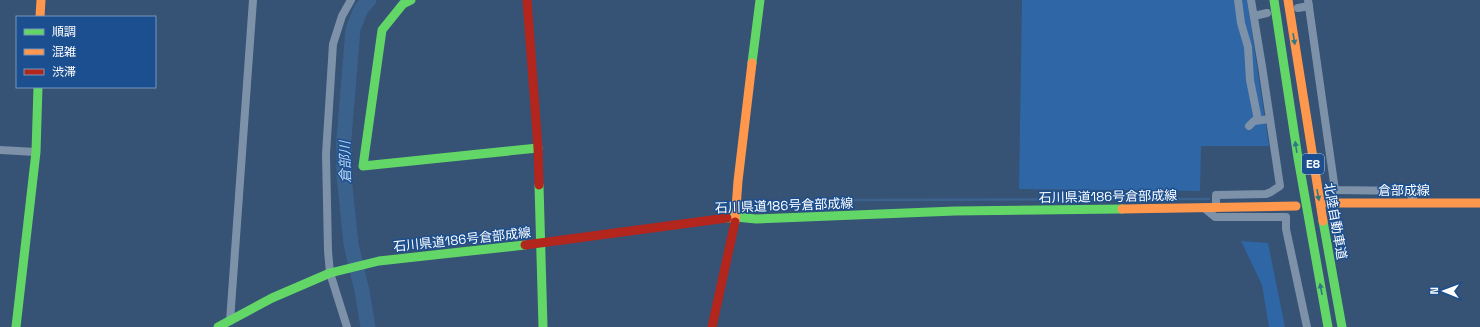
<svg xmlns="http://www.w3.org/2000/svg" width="1480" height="327" viewBox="0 0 1480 327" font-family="'Space Grotesk','Noto Sans JP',sans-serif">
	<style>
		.green { fill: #2f66a5 }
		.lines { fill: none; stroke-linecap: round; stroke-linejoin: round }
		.stream { stroke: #3b618d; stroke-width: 2.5 }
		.river { stroke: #3b618d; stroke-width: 15 }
		.street { stroke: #7d92a8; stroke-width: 8 }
		.fast { stroke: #63d668; stroke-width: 9 }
		.slow { stroke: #ff974d; stroke-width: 9 }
		.jam { stroke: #b3261e; stroke-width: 9 }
		.oneway { fill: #317883 }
		.labels { text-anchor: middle; stroke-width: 3; stroke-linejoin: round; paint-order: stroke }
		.shield { fill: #1b4f8f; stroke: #bbcadd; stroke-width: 1 }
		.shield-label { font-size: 12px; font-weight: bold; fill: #fff }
		.street-label { font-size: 13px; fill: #fff; stroke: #1b4f8f }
		.water-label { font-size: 14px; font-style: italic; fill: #b5d3f5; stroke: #1b4f8f }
	</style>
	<rect width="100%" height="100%" fill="#365274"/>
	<g class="green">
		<path d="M 1022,0 L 1247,0 L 1269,146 L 1201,146 L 1200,191 L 1019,189 Z"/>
		<path d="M 1241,241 L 1268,243 L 1285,327 L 1269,327 L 1262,285 Z"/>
	</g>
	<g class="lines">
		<path class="stream" d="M 780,204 L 849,200 L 1209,199"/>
		<path class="river" d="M 368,327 L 362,291 L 351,244 L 344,176 L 344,138 L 353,29 L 361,9 L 369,0"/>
		<g class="street">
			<path d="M 1238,0 L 1241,23 L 1248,47 L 1250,80 L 1258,120"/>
			<path d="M 1308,0 L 1335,190 L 1409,191 L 1415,203"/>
			<path d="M 1298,8 L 1309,6"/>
			<path d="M 1254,16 L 1267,13"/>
			<path d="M 1249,126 L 1254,121 L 1270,119"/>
			<path d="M 0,150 L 36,152"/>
			<path d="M 1204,208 L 1215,217 L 1286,217 L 1286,229 L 1307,327"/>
			<path d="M 1216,208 L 1216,195 L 1266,194 L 1271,192 L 1280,186 L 1262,66 L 1251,0"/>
			<path d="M 230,321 L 253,0"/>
			<path d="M 347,327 L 330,273 L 328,251 L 326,154 L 333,44 L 342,16 L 351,0"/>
		</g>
		<g class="fast">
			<path d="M 411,0 L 403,4 L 382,30 L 363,166 L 538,148"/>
			<path d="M 1274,0 L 1298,158 L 1328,327"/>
			<path d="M 752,63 L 760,0"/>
			<path d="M 539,185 L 543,327"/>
			<path d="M 727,218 L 736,217 L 756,219 L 955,211 L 1122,209"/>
			<path d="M 1323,221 L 1342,327"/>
			<path d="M 16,327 L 36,152 L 38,87"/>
			<path d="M 218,327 L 272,298 L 330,273 L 379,261 L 525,245"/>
		</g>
		<g class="slow">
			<path d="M 1288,0 L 1323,221"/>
			<path d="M 40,17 L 41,0"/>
			<path d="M 1328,203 L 1480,203"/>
			<path d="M 1122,209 L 1296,206"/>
			<path d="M 735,222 L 738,181 L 752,63"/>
		</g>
		<g class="jam">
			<path d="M 527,0 L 538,148 L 539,185"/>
			<path d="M 525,245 L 727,218"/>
			<path d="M 712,327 L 735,222"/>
		</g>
	</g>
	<defs><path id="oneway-solid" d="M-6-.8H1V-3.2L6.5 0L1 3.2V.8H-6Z"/></defs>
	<g class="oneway">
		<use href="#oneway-solid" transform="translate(1294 39) rotate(81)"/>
		<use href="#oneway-solid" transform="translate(1296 147) rotate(-99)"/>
		<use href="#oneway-solid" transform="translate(1318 195) rotate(80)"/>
		<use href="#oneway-solid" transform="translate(1321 289) rotate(-101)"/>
	</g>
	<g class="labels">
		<rect class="shield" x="1302" y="154" width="22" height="20" rx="3"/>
		<g class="shield-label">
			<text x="1313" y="168">E8</text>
		</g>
		<g class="street-label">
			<text x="1404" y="195">倉部成線</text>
			<text transform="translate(1108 196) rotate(-1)" y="5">石川県道186号倉部成線</text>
			<text transform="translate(784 205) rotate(-2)" y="5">石川県道186号倉部成線</text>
			<text transform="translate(1336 221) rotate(80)" y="5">北陸自動車道</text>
			<text transform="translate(462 239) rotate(-6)" y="5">石川県道186号倉部成線</text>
		</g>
		<g class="water-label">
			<text transform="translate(345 162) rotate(-91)" y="5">倉部川</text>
		</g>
	</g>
	<rect x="16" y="16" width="140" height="72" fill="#1b4f8f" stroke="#7695bc"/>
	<rect x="24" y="29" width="20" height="6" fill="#63d668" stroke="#7695bc"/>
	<text x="52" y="36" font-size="12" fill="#ffffff">順調</text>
	<rect x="24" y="49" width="20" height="6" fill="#ff974d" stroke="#7695bc"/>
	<text x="52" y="56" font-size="12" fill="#ffffff">混雑</text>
	<rect x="24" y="69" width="20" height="6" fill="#b3261e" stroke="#7695bc"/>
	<text x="52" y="76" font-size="12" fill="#ffffff">渋滞</text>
	<g transform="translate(1444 291) rotate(271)" stroke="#1b4f8f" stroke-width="3" paint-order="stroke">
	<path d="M0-3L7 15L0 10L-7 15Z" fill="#ffffff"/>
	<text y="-6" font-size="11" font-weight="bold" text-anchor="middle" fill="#ffffff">N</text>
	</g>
</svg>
